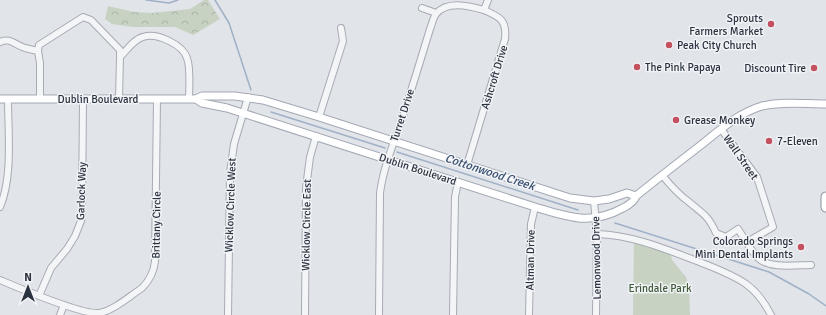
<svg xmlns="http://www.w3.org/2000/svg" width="826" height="315" viewBox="0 0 826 315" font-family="Signika,sans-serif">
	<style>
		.forest { fill: url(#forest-crowns) }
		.green { fill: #c7d2c3 }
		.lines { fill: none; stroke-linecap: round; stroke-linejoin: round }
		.stream { stroke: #9fb1c6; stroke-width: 1.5 }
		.minor-casing { stroke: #a7abb3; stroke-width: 8 }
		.major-casing { stroke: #a2a8b3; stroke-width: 9 }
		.highway-casing { stroke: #8a919e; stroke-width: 11 }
		.minor { stroke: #f4f5f7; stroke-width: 6 }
		.major { stroke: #fff; stroke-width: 7 }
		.highway { stroke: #fff; stroke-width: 9 }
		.poi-dot { fill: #c35160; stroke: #f1f3f6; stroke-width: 1.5 }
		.labels { text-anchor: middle; stroke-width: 3; stroke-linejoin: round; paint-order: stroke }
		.poi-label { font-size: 11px; fill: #2b323f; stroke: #f1f3f6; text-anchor: start }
		.street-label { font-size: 11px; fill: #2b323f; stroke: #f1f3f6 }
		.park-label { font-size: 11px; fill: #3f5a39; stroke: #f1f3f6 }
		.water-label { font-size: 12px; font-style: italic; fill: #395070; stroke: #f1f3f6 }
	</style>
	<defs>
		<pattern id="forest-crowns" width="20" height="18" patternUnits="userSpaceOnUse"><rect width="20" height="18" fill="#c7d2c3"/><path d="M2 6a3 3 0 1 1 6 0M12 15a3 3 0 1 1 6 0" fill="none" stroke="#abb5a9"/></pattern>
	</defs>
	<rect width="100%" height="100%" fill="#e1e4e9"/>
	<path class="forest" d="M 204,0 L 208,0 L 220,19 L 193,35 L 175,27 L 132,27 L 112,24 L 105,19 L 108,6 L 134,12 L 152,13 L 190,9 Z"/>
	<path class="green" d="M 634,239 L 670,251 L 672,260 L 686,277 L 689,286 L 690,315 L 633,315 Z"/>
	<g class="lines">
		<g class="stream">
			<path d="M 146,0 L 169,3 L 178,0"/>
			<path d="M 215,0 L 229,23 L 251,90"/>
			<path d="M 271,112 L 385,148"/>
			<path d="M 397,152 L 578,210"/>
			<path d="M 615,223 L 769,272 L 809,294 L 826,306"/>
		</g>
		<g class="minor-casing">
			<g id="minor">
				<path d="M 422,8 L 436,13"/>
				<path d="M 0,42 C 10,37 15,45 25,48 C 29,49 33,50 38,51 L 39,45 L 83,17 L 91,20 L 120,50 L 120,57 C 127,50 134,39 143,37 C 157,32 183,45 187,58 C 191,69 189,87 189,99"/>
				<path d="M 38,51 L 40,63 L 40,99"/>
				<path d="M 119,99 L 120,57"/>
				<path d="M 319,117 L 343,41 L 341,28"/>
				<path d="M 721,129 L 757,177 L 773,227 L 747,242"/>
				<path d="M 467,165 L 505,39 C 507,20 500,17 484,10 L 488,0"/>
				<path d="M 662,175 C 670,185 679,195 689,202 C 703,214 708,215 716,233 L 726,237 L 738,229 C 744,238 751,251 758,258 C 769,269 797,265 811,265"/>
				<path d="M 594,201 L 597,234 L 596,315"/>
				<path d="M 0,207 C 13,177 8,131 8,99"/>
				<path d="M 597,234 C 633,235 668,250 702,263 C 717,269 733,275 746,284 C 757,292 765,303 771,315"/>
				<path d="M 0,280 C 19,288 82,315 99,313 C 113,311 130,296 142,288 C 150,280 154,272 155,261 L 157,99"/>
				<path d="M 39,296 L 51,268 L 67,249 L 75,236 L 81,221 L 82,212 L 83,99"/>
				<path d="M 60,315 L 64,305"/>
				<path d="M 228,315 L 230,173 L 234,144 L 248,97"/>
				<path d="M 305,315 L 306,188 L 310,157 L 316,136"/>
				<path d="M 379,315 L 380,193 C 383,170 391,150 399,128 C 410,95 420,62 430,29 C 432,24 433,18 436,14 C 447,0 469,6 484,10"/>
				<path d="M 453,315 L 455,197 L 458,182"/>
				<path d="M 529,315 L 531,224 L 535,207"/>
			</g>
		</g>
		<g class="major-casing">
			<g id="major">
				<path d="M 0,99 L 196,99 L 202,96 L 235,96 L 263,100 L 319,117 L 570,198 L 594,201 L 609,199 L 627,193 L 636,196"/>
				<path d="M 196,99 L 202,103 L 227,108 L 535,207 C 568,217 590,226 623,208 C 629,205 634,202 636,196 C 657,179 679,162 701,145 C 720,130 738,113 762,106 C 783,101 805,104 826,104"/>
			</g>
		</g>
		<g class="highway-casing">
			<path id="highway" d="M 826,197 L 826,207"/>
		</g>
		<use href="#minor" class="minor"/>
		<use href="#major" class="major"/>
		<use href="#highway" class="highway"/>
	</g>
	<g class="poi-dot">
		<circle cx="771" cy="24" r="4"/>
		<circle cx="669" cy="45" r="4"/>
		<circle cx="637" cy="67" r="4"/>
		<circle cx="814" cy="68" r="4"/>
		<circle cx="676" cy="120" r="4"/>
		<circle cx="769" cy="141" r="4"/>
		<circle cx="801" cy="247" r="4"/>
	</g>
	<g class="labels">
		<g class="poi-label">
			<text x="763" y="22" text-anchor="end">Sprouts<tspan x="763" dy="13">Farmers Market</tspan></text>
			<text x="677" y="49">Peak City Church</text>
			<text x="645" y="71">The Pink Papaya</text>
			<text x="806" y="72" text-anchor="end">Discount Tire</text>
			<text x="684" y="124">Grease Monkey</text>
			<text x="777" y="145">7-Eleven</text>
			<text x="793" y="245" text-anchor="end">Colorado Springs<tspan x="793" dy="13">Mini Dental Implants</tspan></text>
		</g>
		<g class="street-label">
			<text transform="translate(494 77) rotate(-73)" y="4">Ashcroft Drive</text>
			<text x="98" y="103">Dublin Boulevard</text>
			<text transform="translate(402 115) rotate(-72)" y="4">Turret Drive</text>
			<text transform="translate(741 157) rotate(55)" y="4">Wall Street</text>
			<text transform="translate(418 169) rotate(18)" y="4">Dublin Boulevard</text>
			<text transform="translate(81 191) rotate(-88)" y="4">Garlock Way</text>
			<text transform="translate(230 205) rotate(-88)" y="4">Wicklow Circle West</text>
			<text transform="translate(156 225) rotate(-89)" y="4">Brittany Circle</text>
			<text transform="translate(306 225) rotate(-89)" y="4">Wicklow Circle East</text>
			<text transform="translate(596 258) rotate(-91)" y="4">Lemonwood Drive</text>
			<text transform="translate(530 260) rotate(-89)" y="4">Altman Drive</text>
		</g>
		<g class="park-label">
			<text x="660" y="292">Erindale Park</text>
		</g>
		<g class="water-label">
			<text transform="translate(490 172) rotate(18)" y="4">Cottonwood Creek</text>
		</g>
	</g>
	<g transform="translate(28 287)" stroke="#f1f3f6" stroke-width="3" paint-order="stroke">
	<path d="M0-3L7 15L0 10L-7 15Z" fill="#2b323f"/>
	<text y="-6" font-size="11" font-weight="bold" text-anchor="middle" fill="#2b323f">N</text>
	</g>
</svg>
